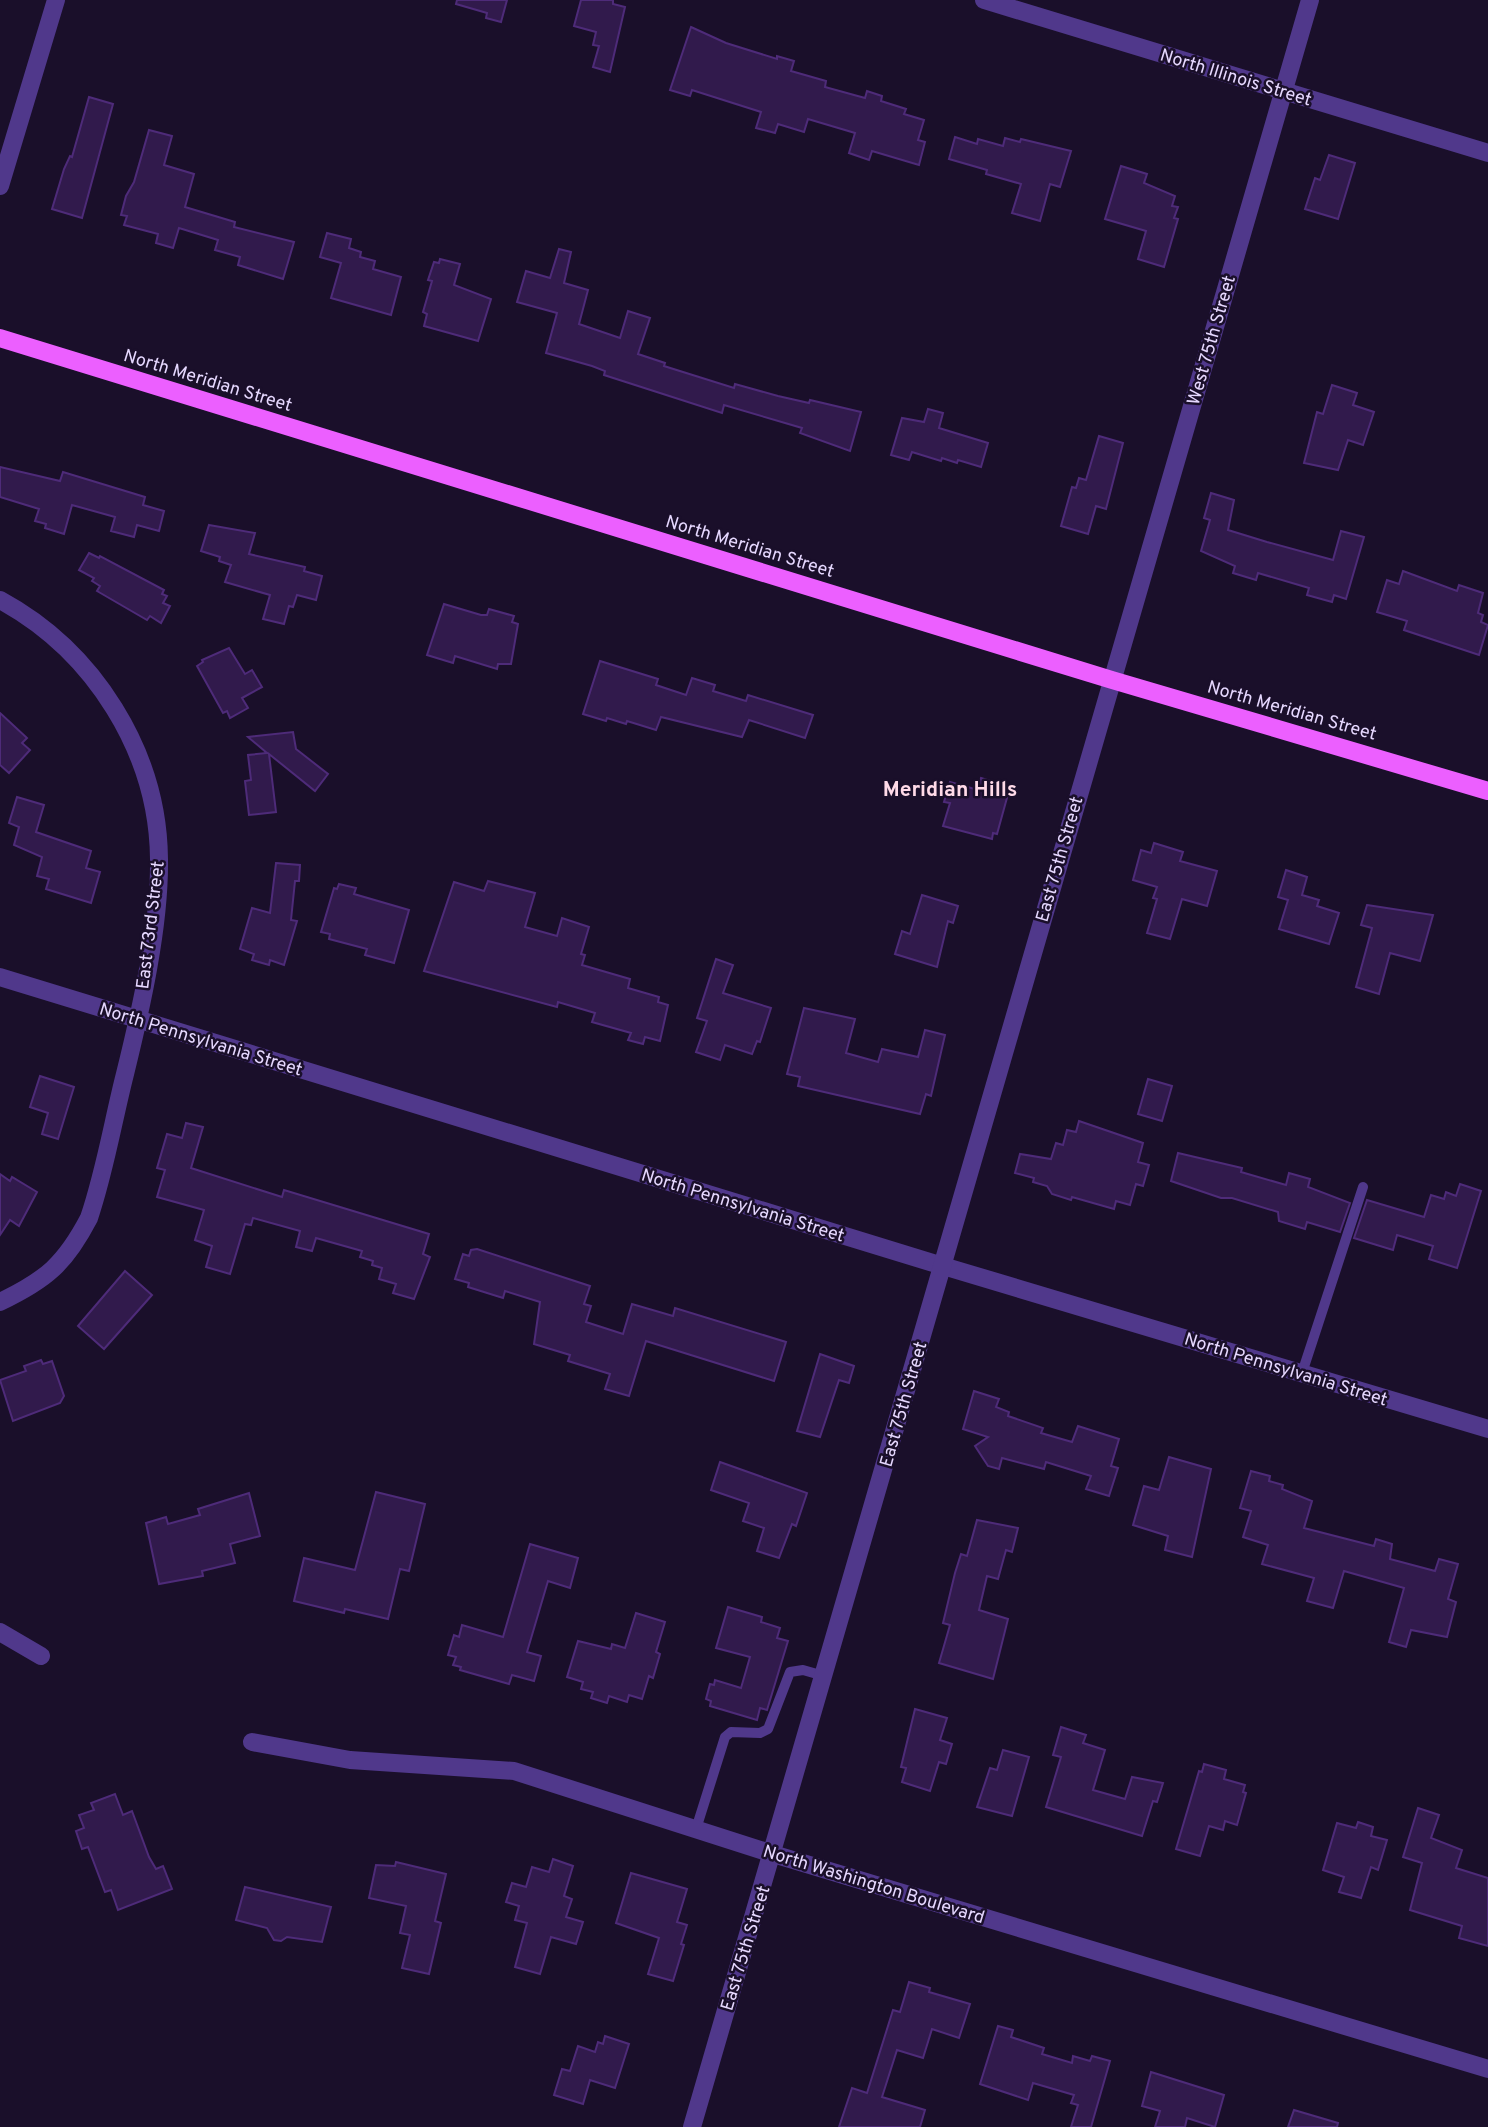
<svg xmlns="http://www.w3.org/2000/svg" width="1488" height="2127" viewBox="0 0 1488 2127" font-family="Overpass,sans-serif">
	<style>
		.building { fill: #311a4c; stroke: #4e2b79; stroke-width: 2 }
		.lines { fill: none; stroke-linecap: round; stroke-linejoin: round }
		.service { stroke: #50388b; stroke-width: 10 }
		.minor { stroke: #50388b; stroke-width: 18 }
		.tertiary { stroke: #50388b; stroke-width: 18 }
		.primary { stroke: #ec5fff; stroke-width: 18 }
		.labels { text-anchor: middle; stroke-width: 5; stroke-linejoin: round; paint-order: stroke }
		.street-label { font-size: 18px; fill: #e6d8ff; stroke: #1a0f2a }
		.quarter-label { font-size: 21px; font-weight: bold; fill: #ffdae8; stroke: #1a0f2a }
	</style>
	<rect width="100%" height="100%" fill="#1a0f2a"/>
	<g class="building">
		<path d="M 457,0 L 507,0 L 501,22 L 486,18 L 487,13 L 456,4 Z"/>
		<path d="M 581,0 L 613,0 L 613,4 L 625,7 L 610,72 L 593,67 L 599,46 L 593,45 L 596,32 L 574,26 Z"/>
		<path d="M 691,27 L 726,43 L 777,59 L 777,56 L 794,61 L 791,71 L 826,81 L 825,87 L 865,98 L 867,91 L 882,96 L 881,101 L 906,109 L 904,114 L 924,120 L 918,140 L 925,142 L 919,165 L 872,151 L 869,160 L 849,153 L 855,133 L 808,119 L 804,132 L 778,124 L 775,133 L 756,128 L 761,112 L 692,90 L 690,96 L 670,90 Z"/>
		<path d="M 89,97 L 113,104 L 82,218 L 52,209 L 64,169 L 70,156 L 72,157 Z"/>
		<path d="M 149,130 L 172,136 L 164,165 L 194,174 L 185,207 L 235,222 L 234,227 L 294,242 L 283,279 L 238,265 L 240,257 L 215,250 L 218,240 L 179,228 L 173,248 L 156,243 L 158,234 L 124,225 L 127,216 L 121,215 L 126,196 L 134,182 Z"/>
		<path d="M 955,137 L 977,144 L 978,139 L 1003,146 L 1005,138 L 1020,142 L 1021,139 L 1071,151 L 1060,187 L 1050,184 L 1040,221 L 1012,213 L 1021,184 L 986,174 L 987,170 L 949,159 Z"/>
		<path d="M 1329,155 L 1355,163 L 1338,219 L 1305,209 L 1315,178 L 1320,180 Z"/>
		<path d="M 1121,166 L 1147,174 L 1144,183 L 1175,196 L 1172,206 L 1178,207 L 1174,218 L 1178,219 L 1164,267 L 1138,259 L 1146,231 L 1105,219 Z"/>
		<path d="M 327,233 L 351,239 L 349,248 L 361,252 L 360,257 L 375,261 L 373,269 L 401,277 L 391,315 L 331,298 L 341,263 L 320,257 Z"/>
		<path d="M 559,249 L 571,252 L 564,283 L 588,290 L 579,324 L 620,338 L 628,311 L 650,318 L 638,354 L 665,363 L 664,366 L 734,388 L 735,384 L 778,396 L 809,403 L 810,400 L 861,412 L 850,451 L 800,433 L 802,428 L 724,405 L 722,413 L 604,375 L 605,371 L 592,366 L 546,353 L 557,313 L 517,302 L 526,271 L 550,278 Z"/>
		<path d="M 440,259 L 460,264 L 454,285 L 491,299 L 478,341 L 424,326 L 427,314 L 423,312 L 432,281 L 428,280 L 434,262 L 439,263 Z"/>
		<path d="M 1332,385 L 1357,393 L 1353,405 L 1374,412 L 1363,445 L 1348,440 L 1338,470 L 1304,463 L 1317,412 L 1323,414 Z"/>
		<path d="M 928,409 L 943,413 L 939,428 L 988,443 L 981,467 L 958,460 L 957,463 L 942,458 L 941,461 L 912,452 L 909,460 L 891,455 L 902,418 L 924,422 Z"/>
		<path d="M 1099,436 L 1123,443 L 1106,509 L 1096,506 L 1088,534 L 1061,526 L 1072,487 L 1076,488 L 1079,478 L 1086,480 Z"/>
		<path d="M 0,467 L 60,481 L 63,472 L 145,497 L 143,505 L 164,511 L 159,531 L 137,525 L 134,537 L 111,531 L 115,517 L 72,505 L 64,534 L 45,528 L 46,524 L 35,521 L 39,509 L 0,497 Z"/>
		<path d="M 1211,493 L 1234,500 L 1228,530 L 1267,542 L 1333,560 L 1341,531 L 1364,537 L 1346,599 L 1334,595 L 1332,602 L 1307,595 L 1309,588 L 1258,573 L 1256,580 L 1233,573 L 1235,566 L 1201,551 L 1210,520 L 1204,518 Z"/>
		<path d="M 209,525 L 255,533 L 249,554 L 305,567 L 304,571 L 322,576 L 316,600 L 297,595 L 293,607 L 289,606 L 284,624 L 263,619 L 270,595 L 225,582 L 231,565 L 219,561 L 220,557 L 201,551 Z"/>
		<path d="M 89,553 L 99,558 L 100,556 L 164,590 L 162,594 L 167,596 L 163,603 L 170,606 L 161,623 L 150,616 L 147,620 L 97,591 L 100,586 L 92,581 L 94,578 L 79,570 Z"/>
		<path d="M 1403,571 L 1457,591 L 1459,585 L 1483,593 L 1478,613 L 1483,615 L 1481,622 L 1488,625 L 1479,655 L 1404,630 L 1407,621 L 1377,612 L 1387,580 L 1399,584 Z"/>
		<path d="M 444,604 L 481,615 L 487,615 L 489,609 L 514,616 L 512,622 L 518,624 L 511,664 L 498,664 L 497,669 L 455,656 L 453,663 L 427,655 Z"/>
		<path d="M 229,648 L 245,674 L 252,670 L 262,687 L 242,698 L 248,708 L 230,718 L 227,711 L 223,713 L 197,666 L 203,662 L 202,660 Z"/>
		<path d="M 600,661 L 658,679 L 656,685 L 686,695 L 692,678 L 715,685 L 713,691 L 746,701 L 748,695 L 813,715 L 805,738 L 749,720 L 742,737 L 661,717 L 656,730 L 627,721 L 626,724 L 607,718 L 606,721 L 583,714 Z"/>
		<path d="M 0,713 L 27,738 L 22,743 L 30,750 L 9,773 L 0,765 Z"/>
		<path d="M 293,732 L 296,749 L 328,774 L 315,791 L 269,754 L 276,812 L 249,815 L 245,781 L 251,780 L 248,755 L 267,753 L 248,737 Z"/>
		<path d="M 981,778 L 1010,787 L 997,834 L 993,833 L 992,839 L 943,826 L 950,803 L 944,802 L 950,782 L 978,790 Z"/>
		<path d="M 17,797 L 44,805 L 36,832 L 91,851 L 86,868 L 100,872 L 91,903 L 46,889 L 49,879 L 37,876 L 42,857 L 14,845 L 19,827 L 9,823 Z"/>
		<path d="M 1154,843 L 1183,852 L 1180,861 L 1217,871 L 1207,906 L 1182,899 L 1170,939 L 1147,933 L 1157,899 L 1153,898 L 1157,887 L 1133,880 L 1141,850 L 1151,853 Z"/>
		<path d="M 276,863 L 300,865 L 299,881 L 295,881 L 291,920 L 297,921 L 284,965 L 270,960 L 269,965 L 252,960 L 254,954 L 240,949 L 252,908 L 270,913 Z"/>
		<path d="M 1286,870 L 1307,877 L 1302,895 L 1319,900 L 1317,906 L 1339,913 L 1329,944 L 1279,929 L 1288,900 L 1278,897 Z"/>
		<path d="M 488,881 L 535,893 L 525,927 L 557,936 L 562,918 L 589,927 L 581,954 L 585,955 L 582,965 L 630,979 L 628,988 L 659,997 L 658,1002 L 668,1005 L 660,1041 L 645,1037 L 643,1044 L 628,1040 L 631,1033 L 592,1022 L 595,1013 L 558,1002 L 557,1007 L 424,971 L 454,882 L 484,891 Z"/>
		<path d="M 339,884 L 356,888 L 354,894 L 409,910 L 394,963 L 365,955 L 367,949 L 329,939 L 330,934 L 321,932 L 334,888 L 337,889 Z"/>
		<path d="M 922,895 L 958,906 L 953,923 L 948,921 L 937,967 L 895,954 L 902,931 L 910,934 Z"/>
		<path d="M 1367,905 L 1433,915 L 1420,961 L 1390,953 L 1379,994 L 1356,987 L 1372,928 L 1361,925 Z"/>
		<path d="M 716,959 L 733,965 L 723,993 L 771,1008 L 760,1042 L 757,1041 L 752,1054 L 725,1045 L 720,1060 L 696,1052 L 707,1021 L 697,1018 Z"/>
		<path d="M 804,1008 L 855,1019 L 846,1053 L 878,1062 L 882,1049 L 918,1057 L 925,1030 L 945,1035 L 931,1096 L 926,1094 L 920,1114 L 798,1086 L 800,1077 L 787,1074 Z"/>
		<path d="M 40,1076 L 74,1087 L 58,1139 L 42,1134 L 48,1113 L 30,1107 Z"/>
		<path d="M 1148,1079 L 1172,1086 L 1162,1121 L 1138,1114 Z"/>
		<path d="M 1079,1121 L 1143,1143 L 1138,1162 L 1149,1165 L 1143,1186 L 1136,1184 L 1130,1205 L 1116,1201 L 1114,1209 L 1072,1197 L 1071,1200 L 1052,1194 L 1047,1186 L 1033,1182 L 1034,1178 L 1015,1173 L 1020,1154 L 1051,1159 L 1056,1143 L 1063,1145 L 1067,1130 L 1076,1132 Z"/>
		<path d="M 186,1123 L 203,1127 L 191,1168 L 282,1197 L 284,1190 L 429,1234 L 423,1254 L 430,1257 L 414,1299 L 393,1293 L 396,1284 L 379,1279 L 382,1268 L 372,1265 L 373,1261 L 360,1257 L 362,1251 L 316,1238 L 312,1251 L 296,1247 L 300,1231 L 253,1218 L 251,1225 L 245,1224 L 230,1274 L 206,1267 L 212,1246 L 195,1240 L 204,1210 L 157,1197 L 165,1170 L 157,1168 L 167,1134 L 182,1138 Z"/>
		<path d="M 1178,1153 L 1242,1168 L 1241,1172 L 1286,1185 L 1289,1173 L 1310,1179 L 1308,1187 L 1350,1203 L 1340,1232 L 1307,1222 L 1305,1229 L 1279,1221 L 1278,1212 L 1232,1198 L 1221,1198 L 1171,1181 Z"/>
		<path d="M 0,1174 L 10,1181 L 12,1177 L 37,1192 L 19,1226 L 10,1220 L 0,1235 Z"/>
		<path d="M 1460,1184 L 1481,1191 L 1457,1268 L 1429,1259 L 1433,1246 L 1397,1235 L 1393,1250 L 1354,1238 L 1367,1200 L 1424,1217 L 1431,1195 L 1444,1199 L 1446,1192 L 1456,1196 Z"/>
		<path d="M 477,1249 L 590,1286 L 584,1304 L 591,1306 L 586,1322 L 623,1334 L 632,1304 L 673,1316 L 675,1308 L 786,1342 L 774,1381 L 646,1341 L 629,1396 L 605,1389 L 610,1374 L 568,1361 L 570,1355 L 534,1344 L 540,1302 L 505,1291 L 503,1298 L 468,1287 L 469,1283 L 455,1279 L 463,1254 L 469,1256 L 471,1250 Z"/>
		<path d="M 125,1271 L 152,1295 L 104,1349 L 78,1326 Z"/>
		<path d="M 820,1354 L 854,1366 L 849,1383 L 839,1380 L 820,1437 L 797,1431 Z"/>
		<path d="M 41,1360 L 43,1364 L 52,1361 L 64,1396 L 60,1403 L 13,1421 L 0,1380 L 26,1371 L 24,1366 Z"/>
		<path d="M 974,1391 L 999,1399 L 996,1407 L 1009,1412 L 1008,1416 L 1043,1428 L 1041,1433 L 1072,1442 L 1078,1426 L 1119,1439 L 1111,1466 L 1118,1468 L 1109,1496 L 1086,1489 L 1091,1476 L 1046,1462 L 1044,1469 L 1002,1458 L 999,1469 L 988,1466 L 975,1446 L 988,1437 L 963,1429 Z"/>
		<path d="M 1169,1457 L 1211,1469 L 1192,1557 L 1165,1550 L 1168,1536 L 1133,1525 L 1144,1486 L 1159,1490 Z"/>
		<path d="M 720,1462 L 807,1493 L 796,1526 L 792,1524 L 779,1558 L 757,1551 L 764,1528 L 743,1521 L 749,1503 L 711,1490 Z"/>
		<path d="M 1251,1471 L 1270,1476 L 1269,1481 L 1283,1485 L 1282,1489 L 1312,1501 L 1304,1528 L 1374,1546 L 1376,1539 L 1392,1544 L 1390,1559 L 1435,1571 L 1439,1559 L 1458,1564 L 1448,1599 L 1456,1602 L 1447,1637 L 1411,1630 L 1406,1647 L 1389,1642 L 1404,1588 L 1344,1571 L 1333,1608 L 1307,1601 L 1314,1578 L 1262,1564 L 1268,1545 L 1243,1537 L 1251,1511 L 1240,1508 Z"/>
		<path d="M 376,1492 L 425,1504 L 409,1571 L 400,1569 L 388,1619 L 345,1609 L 344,1613 L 294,1601 L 304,1558 L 355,1570 Z"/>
		<path d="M 249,1493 L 260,1536 L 230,1544 L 235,1563 L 202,1571 L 203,1576 L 159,1584 L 146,1523 L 166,1517 L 168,1524 L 200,1515 L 198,1509 Z"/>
		<path d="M 977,1520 L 1018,1528 L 1012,1552 L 1006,1550 L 998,1579 L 987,1576 L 979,1610 L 1008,1619 L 993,1679 L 939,1663 L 950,1625 L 943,1623 L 955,1573 L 961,1554 L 967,1556 Z"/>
		<path d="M 530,1544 L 578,1558 L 570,1588 L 548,1581 L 527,1652 L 541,1656 L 534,1681 L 512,1675 L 509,1684 L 460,1670 L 461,1667 L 453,1665 L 456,1657 L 448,1655 L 454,1635 L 459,1637 L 462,1625 L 503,1637 Z"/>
		<path d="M 728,1607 L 762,1617 L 761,1622 L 780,1628 L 777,1638 L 788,1641 L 767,1710 L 760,1708 L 757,1720 L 710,1706 L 711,1701 L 706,1699 L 710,1684 L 714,1685 L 715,1680 L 741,1688 L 750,1657 L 716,1648 Z"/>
		<path d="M 636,1613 L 665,1622 L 656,1652 L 660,1654 L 653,1678 L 649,1676 L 642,1699 L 629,1695 L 627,1702 L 609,1696 L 607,1703 L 591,1698 L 593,1692 L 581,1689 L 583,1682 L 567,1677 L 578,1641 L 611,1649 L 612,1644 L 625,1648 Z"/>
		<path d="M 915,1709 L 947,1718 L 940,1740 L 952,1744 L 946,1764 L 939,1762 L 930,1791 L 902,1782 L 906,1768 L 901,1767 Z"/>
		<path d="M 1061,1727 L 1086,1735 L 1083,1743 L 1105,1750 L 1093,1790 L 1125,1799 L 1132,1777 L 1163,1783 L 1157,1802 L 1153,1801 L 1142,1836 L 1046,1807 L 1061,1757 L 1053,1755 Z"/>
		<path d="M 1003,1750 L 1029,1757 L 1012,1816 L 977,1807 L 990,1768 L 997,1770 Z"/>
		<path d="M 1204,1764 L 1226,1770 L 1224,1779 L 1245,1785 L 1243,1792 L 1246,1793 L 1237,1825 L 1225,1821 L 1223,1830 L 1209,1826 L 1200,1856 L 1176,1849 L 1199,1771 L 1202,1772 Z"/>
		<path d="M 115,1794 L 123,1815 L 132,1811 L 149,1857 L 156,1869 L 163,1866 L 172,1889 L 118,1910 L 111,1890 L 105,1892 L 88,1847 L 82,1849 L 76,1831 L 84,1828 L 79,1815 L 94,1810 L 91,1803 Z"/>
		<path d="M 1418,1808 L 1439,1815 L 1431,1838 L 1462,1850 L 1456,1868 L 1488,1878 L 1488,1946 L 1459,1938 L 1462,1926 L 1410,1910 L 1422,1863 L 1403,1857 Z"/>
		<path d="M 1358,1822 L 1373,1827 L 1371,1836 L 1387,1840 L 1378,1870 L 1371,1867 L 1361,1898 L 1339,1892 L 1344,1877 L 1323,1870 L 1337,1823 L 1356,1828 Z"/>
		<path d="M 553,1859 L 573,1866 L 564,1896 L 572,1899 L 566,1917 L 583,1922 L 576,1944 L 551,1937 L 540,1974 L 515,1967 L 527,1923 L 515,1920 L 519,1906 L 506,1902 L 512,1883 L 526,1887 L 532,1867 L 549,1872 Z"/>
		<path d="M 396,1862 L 446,1874 L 435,1921 L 441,1923 L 429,1974 L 402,1968 L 410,1935 L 400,1933 L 406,1906 L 369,1898 L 376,1865 L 395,1866 Z"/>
		<path d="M 631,1873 L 687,1889 L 677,1922 L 687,1925 L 681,1944 L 684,1945 L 673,1981 L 648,1974 L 659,1938 L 616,1923 Z"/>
		<path d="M 245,1887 L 331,1907 L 322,1942 L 287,1937 L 281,1941 L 274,1940 L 267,1928 L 236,1920 Z"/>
		<path d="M 909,1982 L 930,1988 L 929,1992 L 970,2004 L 959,2038 L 932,2029 L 923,2058 L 897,2050 L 882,2097 L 925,2110 L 920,2127 L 839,2127 L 852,2088 L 867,2093 L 893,2010 L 900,2012 Z"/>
		<path d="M 998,2026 L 1013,2030 L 1011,2037 L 1044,2048 L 1042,2054 L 1072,2063 L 1073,2056 L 1090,2061 L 1092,2056 L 1110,2061 L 1091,2127 L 1071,2127 L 1078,2105 L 1071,2103 L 1074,2095 L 1033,2083 L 1028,2100 L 980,2084 Z"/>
		<path d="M 605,2036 L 629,2044 L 615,2088 L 590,2080 L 583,2104 L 554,2095 L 562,2069 L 570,2071 L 578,2046 L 595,2052 L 598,2042 L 603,2044 Z"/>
		<path d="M 1151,2072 L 1224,2095 L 1215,2127 L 1187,2118 L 1185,2127 L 1155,2127 L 1160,2111 L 1142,2106 Z"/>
		<path d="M 1294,2110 L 1338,2123 L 1337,2127 L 1288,2127 Z"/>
	</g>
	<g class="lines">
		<g class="service">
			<path d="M 1302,1373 L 1363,1187"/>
			<path d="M 696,1829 L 725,1737 L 731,1732 L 760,1733 L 768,1729 L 790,1672 L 803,1670 L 824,1676"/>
		</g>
		<g class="minor">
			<path d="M 984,0 L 1488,153"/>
			<path d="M 0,186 L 56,0"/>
			<path d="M 0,600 C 94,651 158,752 159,859 C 160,926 141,1009 125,1074 C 113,1121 105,1171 89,1218 C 65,1264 46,1280 0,1302"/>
			<path d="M 0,977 L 943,1266 L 1488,1429"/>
			<path d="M 0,1632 L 41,1656"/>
			<path d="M 252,1742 L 350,1760 L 514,1771 L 773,1854 L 1488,2069"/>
		</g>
		<path class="tertiary" d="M 692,2127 L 1310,0"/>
		<path class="primary" d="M 0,338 L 1112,680 L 1488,791"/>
	</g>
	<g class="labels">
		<g class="street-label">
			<text transform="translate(1236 77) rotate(17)" y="6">North Illinois Street</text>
			<text transform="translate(1211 340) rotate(-74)" y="6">West 75th Street</text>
			<text transform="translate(208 380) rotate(17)" y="6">North Meridian Street</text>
			<text transform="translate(750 546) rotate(17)" y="6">North Meridian Street</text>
			<text transform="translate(1292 710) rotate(16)" y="6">North Meridian Street</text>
			<text transform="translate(1059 859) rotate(-74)" y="6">East 75th Street</text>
			<text transform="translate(150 925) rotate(-83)" y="6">East 73rd Street</text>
			<text transform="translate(201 1039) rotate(17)" y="6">North Pennsylvania Street</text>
			<text transform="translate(743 1205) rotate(17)" y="6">North Pennsylvania Street</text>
			<text transform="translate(1286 1369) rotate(17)" y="6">North Pennsylvania Street</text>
			<text transform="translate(903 1404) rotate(-74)" y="6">East 75th Street</text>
			<text transform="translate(874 1884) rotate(17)" y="6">North Washington Boulevard</text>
			<text transform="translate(745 1948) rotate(-73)" y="6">East 75th Street</text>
		</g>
		<g class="quarter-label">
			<text x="950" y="796">Meridian Hills</text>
		</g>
	</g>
</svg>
